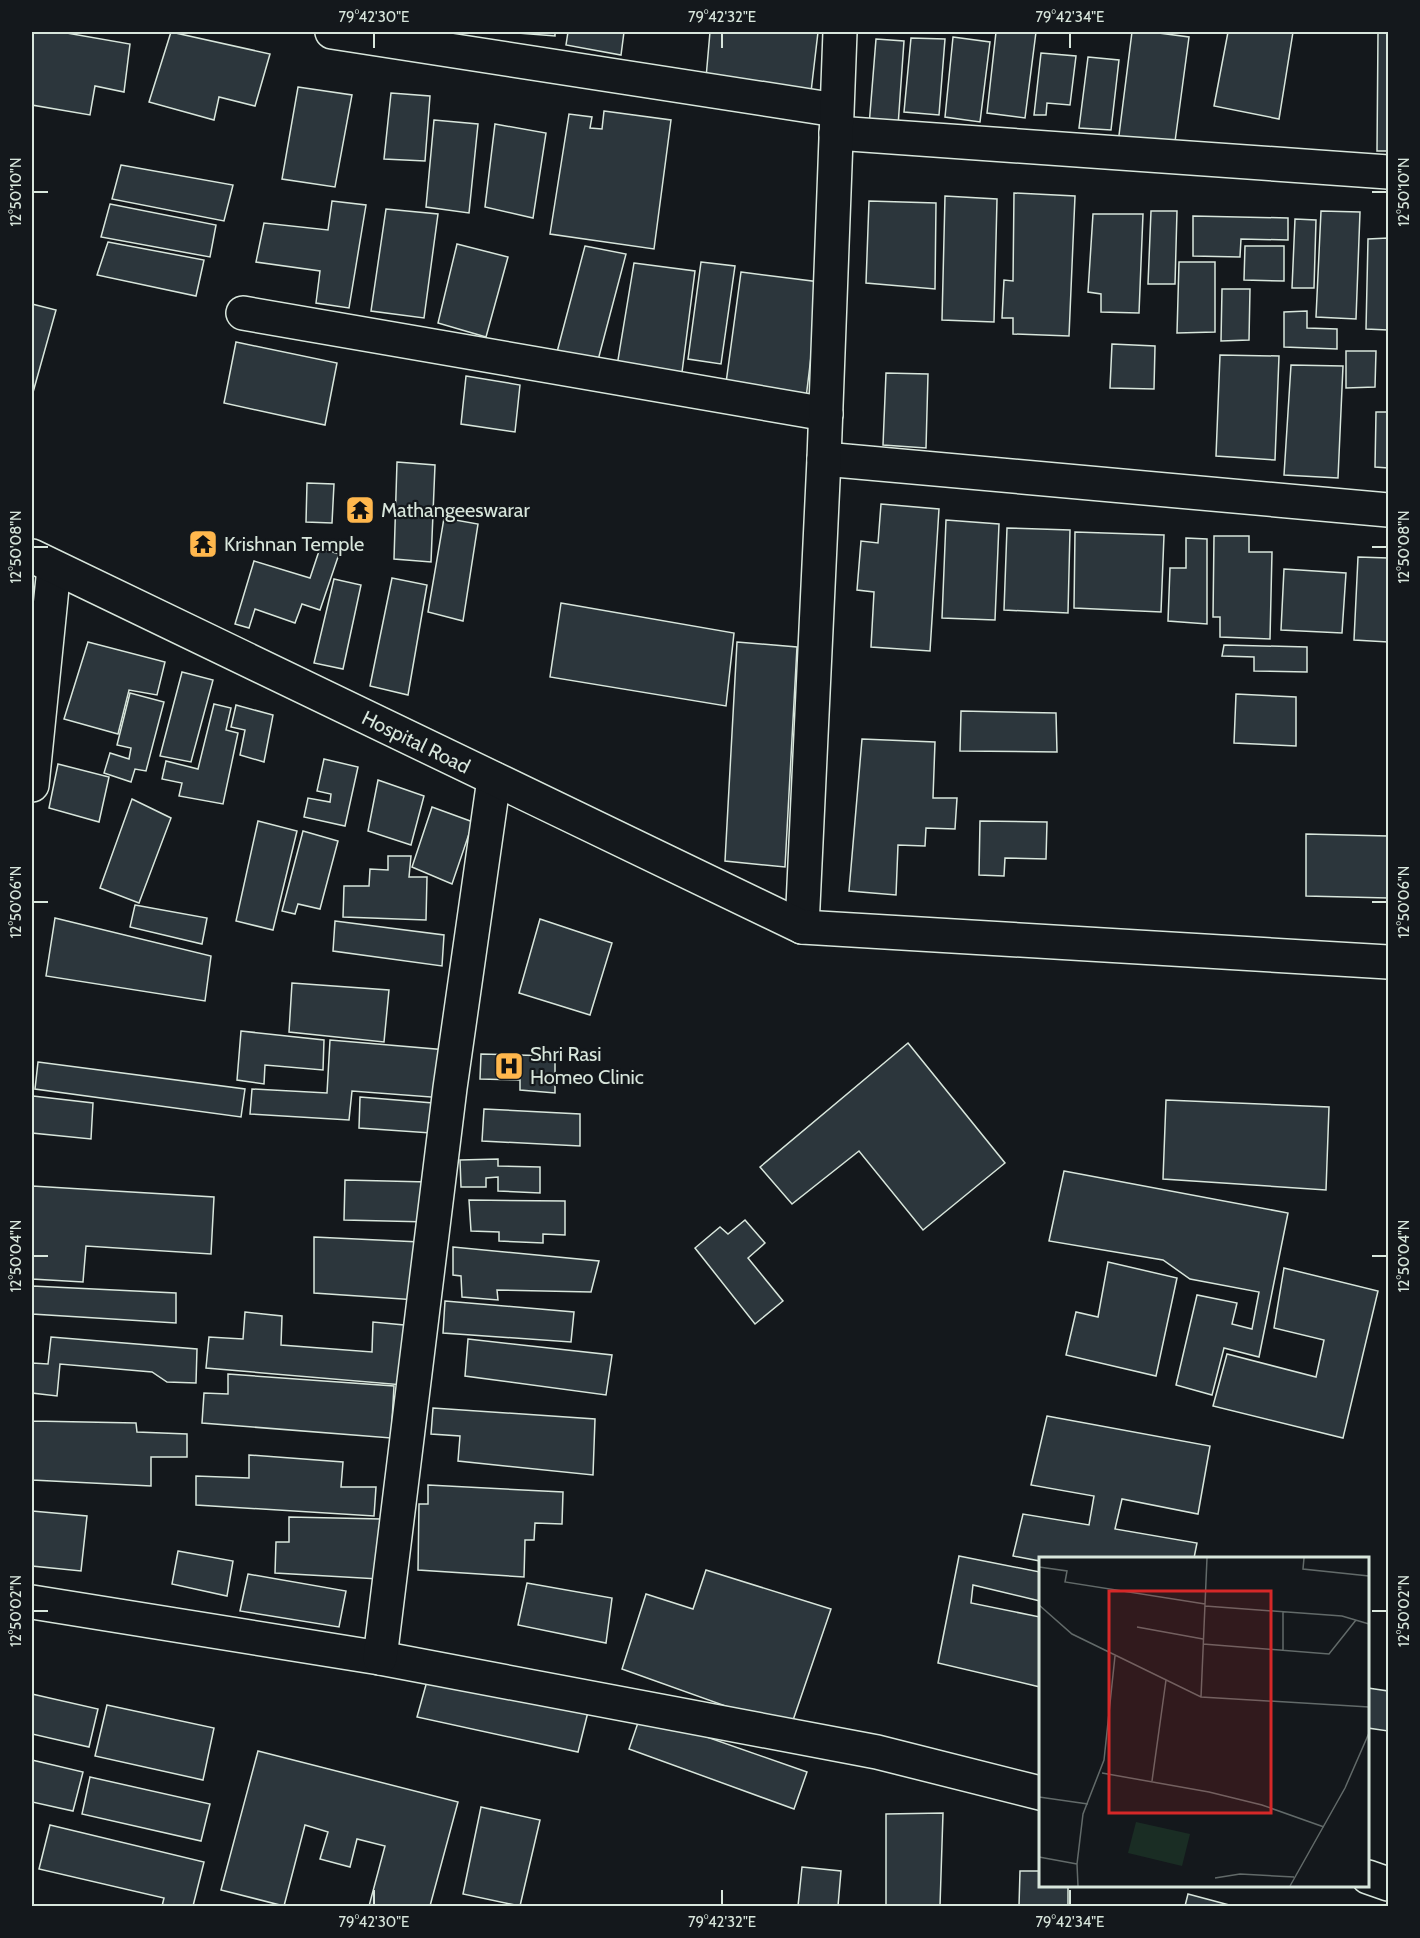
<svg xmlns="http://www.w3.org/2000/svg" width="1420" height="1938" viewBox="0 0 1420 1938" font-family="Cabin,sans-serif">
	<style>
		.building { fill: #2c363c; stroke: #d8e6dc; stroke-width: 1.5 }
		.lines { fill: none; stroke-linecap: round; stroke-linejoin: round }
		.street-casing { stroke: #d8e6dc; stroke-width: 36 }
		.secondary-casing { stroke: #d8e6dc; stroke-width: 36 }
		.street { stroke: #14181c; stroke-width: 33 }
		.secondary { stroke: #14181c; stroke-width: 33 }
		.ticks { fill: none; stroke: #d8e6dc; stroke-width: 2 }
		.labels { text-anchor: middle; stroke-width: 4.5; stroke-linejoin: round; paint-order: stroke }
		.poi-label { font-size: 20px; fill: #d8e6dc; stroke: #14181c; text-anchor: start }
		.street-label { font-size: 20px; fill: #d8e6dc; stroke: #14181c }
		.inset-road { fill: none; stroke: #626a69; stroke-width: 1.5 }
		.view { fill: #d62828; fill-opacity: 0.15; stroke: #d62828; stroke-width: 3 }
		.inset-edge { fill: none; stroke: #d8e6dc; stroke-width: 3 }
		.neatline { fill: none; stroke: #d8e6dc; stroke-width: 2 }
		.ticks-label { font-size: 15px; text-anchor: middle; fill: #d8e6dc }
	</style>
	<rect width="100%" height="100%" fill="#14181c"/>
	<g class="building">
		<path d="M 32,32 L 61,32 L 130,44 L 124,92 L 95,86 L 90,115 L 32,105 Z"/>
		<path d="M 171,32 L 270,54 L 255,106 L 219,97 L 214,120 L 149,102 Z"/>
		<path d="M 504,32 L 555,32 L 555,36 Z"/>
		<path d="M 568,32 L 624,32 L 621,55 L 566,45 Z"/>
		<path d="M 710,32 L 818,32 L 811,92 L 706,78 Z"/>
		<path d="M 996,32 L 1036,32 L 1025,118 L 987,113 Z"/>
		<path d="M 1132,32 L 1151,32 L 1189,37 L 1174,149 L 1118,143 Z"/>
		<path d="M 1228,32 L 1293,32 L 1279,119 L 1214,106 Z"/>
		<path d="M 1378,32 L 1388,32 L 1388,151 L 1377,151 Z"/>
		<path d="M 953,37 L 990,42 L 980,122 L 945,117 Z"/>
		<path d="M 911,38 L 945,39 L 939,115 L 904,112 Z"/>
		<path d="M 876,39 L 904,41 L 898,126 L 869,126 Z"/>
		<path d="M 1041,53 L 1076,56 L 1070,105 L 1047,103 L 1046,115 L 1034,115 Z"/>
		<path d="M 1088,57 L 1119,60 L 1111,130 L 1079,128 Z"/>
		<path d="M 298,87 L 352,95 L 335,187 L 282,179 Z"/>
		<path d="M 391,93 L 430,96 L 425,161 L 384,159 Z"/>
		<path d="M 604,111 L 671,120 L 654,249 L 550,234 L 569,114 L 592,117 L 590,128 L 602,129 Z"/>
		<path d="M 434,120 L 478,124 L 469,213 L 426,207 Z"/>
		<path d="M 495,124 L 546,133 L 533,218 L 485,207 Z"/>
		<path d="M 121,165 L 233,185 L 224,221 L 112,199 Z"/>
		<path d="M 1014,193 L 1075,196 L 1069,336 L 1013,334 L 1013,318 L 1002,318 L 1004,280 L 1013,281 Z"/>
		<path d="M 945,196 L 997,199 L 994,322 L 942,320 Z"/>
		<path d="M 332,201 L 366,205 L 349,308 L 316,303 L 320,271 L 256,262 L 264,223 L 328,230 Z"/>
		<path d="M 869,201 L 936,203 L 935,289 L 866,283 Z"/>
		<path d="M 110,204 L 216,225 L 210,257 L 101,237 Z"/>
		<path d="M 386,209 L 438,214 L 424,318 L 371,311 Z"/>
		<path d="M 1151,211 L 1177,211 L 1175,284 L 1148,284 Z"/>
		<path d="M 1321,211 L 1360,212 L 1356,319 L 1316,317 Z"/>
		<path d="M 1093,214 L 1143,214 L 1139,313 L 1101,312 L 1101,294 L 1088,292 Z"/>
		<path d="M 1193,216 L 1288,218 L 1288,240 L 1241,239 L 1240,257 L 1193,256 Z"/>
		<path d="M 1295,219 L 1316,220 L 1314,288 L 1292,288 Z"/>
		<path d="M 1388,238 L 1388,330 L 1366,329 L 1368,239 Z"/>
		<path d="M 108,242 L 204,260 L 196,296 L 97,275 Z"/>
		<path d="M 457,244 L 508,257 L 486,337 L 438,323 Z"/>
		<path d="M 585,246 L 626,254 L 597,364 L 557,352 Z"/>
		<path d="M 1245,246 L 1284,246 L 1284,281 L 1244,280 Z"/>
		<path d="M 701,262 L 735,266 L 721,364 L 688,359 Z"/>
		<path d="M 1179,262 L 1215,262 L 1215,332 L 1177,333 Z"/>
		<path d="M 634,263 L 695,271 L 681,380 L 617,366 Z"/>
		<path d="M 741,272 L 820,282 L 806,398 L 726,383 Z"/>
		<path d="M 1222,289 L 1250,289 L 1249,340 L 1221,341 Z"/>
		<path d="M 32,304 L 56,310 L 32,396 Z"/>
		<path d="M 1307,311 L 1307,328 L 1337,329 L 1337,349 L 1284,347 L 1284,312 Z"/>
		<path d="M 236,342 L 337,363 L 325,425 L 224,403 Z"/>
		<path d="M 1112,344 L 1155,346 L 1154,389 L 1110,388 Z"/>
		<path d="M 1346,351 L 1376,351 L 1375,387 L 1346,388 Z"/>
		<path d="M 1220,355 L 1279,356 L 1275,460 L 1216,456 Z"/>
		<path d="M 1291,365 L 1343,366 L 1338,478 L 1284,475 Z"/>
		<path d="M 886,373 L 928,374 L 926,448 L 883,445 Z"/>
		<path d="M 466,376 L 520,385 L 515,432 L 461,424 Z"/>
		<path d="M 1376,412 L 1388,412 L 1388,468 L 1375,467 Z"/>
		<path d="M 397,462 L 435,465 L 431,562 L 394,559 Z"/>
		<path d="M 307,483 L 334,484 L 332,523 L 306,522 Z"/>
		<path d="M 881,504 L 939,509 L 930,651 L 871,647 L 874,592 L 857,590 L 861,541 L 878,543 Z"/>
		<path d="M 444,518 L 478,524 L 463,621 L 428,612 Z"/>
		<path d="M 946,520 L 999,524 L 995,620 L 942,618 Z"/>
		<path d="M 1007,528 L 1070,530 L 1068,613 L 1004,610 Z"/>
		<path d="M 1075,532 L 1164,535 L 1161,612 L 1074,608 Z"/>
		<path d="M 1214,536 L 1249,536 L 1249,552 L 1272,552 L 1270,639 L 1220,637 L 1220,617 L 1213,617 Z"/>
		<path d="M 1186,538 L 1207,539 L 1207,624 L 1168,621 L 1170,568 L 1186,568 Z"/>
		<path d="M 320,548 L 339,554 L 320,610 L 302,604 L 295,623 L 255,609 L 249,628 L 235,624 L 254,561 L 310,578 Z"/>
		<path d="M 1358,557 L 1388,558 L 1388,642 L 1354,640 Z"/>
		<path d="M 1284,569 L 1346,573 L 1342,633 L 1281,630 Z"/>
		<path d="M 392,578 L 427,585 L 408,695 L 370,686 Z"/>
		<path d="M 334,579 L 361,585 L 343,669 L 314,663 Z"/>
		<path d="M 561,603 L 734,633 L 726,706 L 550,677 Z"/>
		<path d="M 88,642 L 165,662 L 157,695 L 129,690 L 118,734 L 64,719 Z"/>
		<path d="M 737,642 L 797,647 L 785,867 L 725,861 Z"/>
		<path d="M 1224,645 L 1307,647 L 1307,672 L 1254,671 L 1254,657 L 1222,656 Z"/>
		<path d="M 182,672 L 213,680 L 191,762 L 160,756 Z"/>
		<path d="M 130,693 L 164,702 L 146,771 L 135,769 L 131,782 L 104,773 L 110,753 L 129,759 L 131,748 L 117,745 Z"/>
		<path d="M 1236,694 L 1296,697 L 1296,746 L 1234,743 Z"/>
		<path d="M 214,704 L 231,708 L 226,730 L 238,733 L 223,804 L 179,796 L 182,783 L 162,779 L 166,761 L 198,769 Z"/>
		<path d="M 236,705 L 273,715 L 264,762 L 240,755 L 245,730 L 231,727 Z"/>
		<path d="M 961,711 L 1056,713 L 1057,752 L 960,751 Z"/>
		<path d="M 862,739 L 935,742 L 933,798 L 957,798 L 955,829 L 926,828 L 925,846 L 898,845 L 896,895 L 849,891 Z"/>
		<path d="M 324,759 L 358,767 L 345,826 L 304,817 L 308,798 L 330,802 L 331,794 L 317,791 Z"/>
		<path d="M 58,764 L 109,777 L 99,822 L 49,808 Z"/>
		<path d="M 378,780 L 424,796 L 411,845 L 368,831 Z"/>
		<path d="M 132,799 L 171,818 L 139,903 L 100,888 Z"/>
		<path d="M 432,807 L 473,822 L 452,884 L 412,867 Z"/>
		<path d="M 258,821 L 297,831 L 273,930 L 236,921 Z"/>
		<path d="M 980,821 L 1047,822 L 1046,859 L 1005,858 L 1004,876 L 979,875 Z"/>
		<path d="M 303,831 L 338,841 L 320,909 L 298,904 L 295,914 L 282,911 Z"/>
		<path d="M 1306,834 L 1388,836 L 1388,898 L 1306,896 Z"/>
		<path d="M 388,856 L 411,856 L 409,877 L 427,877 L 426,920 L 343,917 L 344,886 L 369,886 L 370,869 L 388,870 Z"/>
		<path d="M 135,905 L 207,918 L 202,944 L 130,927 Z"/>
		<path d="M 55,918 L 211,956 L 205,1001 L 46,976 Z"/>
		<path d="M 540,919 L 612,943 L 590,1015 L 519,993 Z"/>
		<path d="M 335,921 L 444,935 L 442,966 L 333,951 Z"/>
		<path d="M 292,983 L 389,990 L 384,1042 L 289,1032 Z"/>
		<path d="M 241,1031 L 324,1040 L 323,1070 L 265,1065 L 264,1084 L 237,1080 Z"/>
		<path d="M 330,1040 L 447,1050 L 444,1098 L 352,1091 L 349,1120 L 250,1114 L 252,1089 L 327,1093 Z"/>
		<path d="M 908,1043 L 1005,1163 L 923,1230 L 859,1151 L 792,1204 L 760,1167 Z"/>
		<path d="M 481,1054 L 555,1056 L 555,1093 L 520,1090 L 520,1080 L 480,1079 Z"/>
		<path d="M 38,1062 L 245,1089 L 241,1117 L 35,1089 Z"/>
		<path d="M 33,1096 L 93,1103 L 91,1139 L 32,1133 Z"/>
		<path d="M 360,1097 L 433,1103 L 431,1133 L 359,1128 Z"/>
		<path d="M 1166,1100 L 1329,1107 L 1326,1190 L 1163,1179 Z"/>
		<path d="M 484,1109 L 580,1114 L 580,1146 L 482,1141 Z"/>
		<path d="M 498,1159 L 498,1166 L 540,1167 L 540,1193 L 498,1191 L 498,1177 L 486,1178 L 486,1187 L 461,1187 L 460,1160 Z"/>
		<path d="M 1064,1171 L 1288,1213 L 1259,1357 L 1224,1348 L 1212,1395 L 1176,1385 L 1197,1295 L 1237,1303 L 1232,1324 L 1252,1329 L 1259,1292 L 1190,1279 L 1163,1260 L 1049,1241 Z"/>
		<path d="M 345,1180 L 428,1182 L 429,1222 L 344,1220 Z"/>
		<path d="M 32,1186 L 214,1197 L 211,1254 L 86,1246 L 83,1282 L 32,1279 Z"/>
		<path d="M 469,1200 L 565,1201 L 565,1235 L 543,1234 L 543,1243 L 499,1241 L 499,1232 L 471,1231 Z"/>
		<path d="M 745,1220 L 765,1243 L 748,1258 L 783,1301 L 755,1324 L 695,1248 L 720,1227 L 728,1234 Z"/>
		<path d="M 314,1237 L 420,1242 L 417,1300 L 314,1293 Z"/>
		<path d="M 453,1247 L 599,1261 L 591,1292 L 497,1290 L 498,1300 L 462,1297 L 461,1276 L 453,1275 Z"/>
		<path d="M 1108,1262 L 1177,1278 L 1156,1376 L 1066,1355 L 1076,1312 L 1098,1317 Z"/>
		<path d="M 1284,1268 L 1378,1291 L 1343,1438 L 1213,1406 L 1227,1354 L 1316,1377 L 1324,1340 L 1274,1328 Z"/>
		<path d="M 32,1286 L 176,1293 L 176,1323 L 32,1314 Z"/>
		<path d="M 445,1301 L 574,1312 L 571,1342 L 443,1333 Z"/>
		<path d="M 245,1312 L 282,1316 L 281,1345 L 372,1352 L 373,1322 L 404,1325 L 403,1385 L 206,1368 L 209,1337 L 243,1339 Z"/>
		<path d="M 51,1337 L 197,1349 L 196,1383 L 167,1382 L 152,1372 L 60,1364 L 57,1396 L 32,1393 L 32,1363 L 48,1364 Z"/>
		<path d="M 468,1339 L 612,1355 L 606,1395 L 465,1376 Z"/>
		<path d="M 228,1374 L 394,1386 L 391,1438 L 202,1423 L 204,1393 L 228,1394 Z"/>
		<path d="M 433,1408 L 595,1419 L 593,1475 L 458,1461 L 460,1436 L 431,1434 Z"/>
		<path d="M 32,1416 L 33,1421 L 136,1423 L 137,1432 L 187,1434 L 187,1457 L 151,1457 L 151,1486 L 32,1480 Z"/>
		<path d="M 1047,1416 L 1210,1446 L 1198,1514 L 1122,1499 L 1115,1529 L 1197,1543 L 1194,1558 L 1040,1558 L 1040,1561 L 1013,1556 L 1023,1514 L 1089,1525 L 1094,1496 L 1031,1485 Z"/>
		<path d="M 249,1455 L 343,1462 L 341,1487 L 376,1487 L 374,1516 L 196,1505 L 196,1476 L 249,1478 Z"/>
		<path d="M 428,1485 L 563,1492 L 562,1524 L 535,1523 L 534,1540 L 525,1540 L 524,1577 L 418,1570 L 419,1504 L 428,1504 Z"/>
		<path d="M 32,1511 L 87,1516 L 81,1571 L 32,1566 Z"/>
		<path d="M 289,1517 L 381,1519 L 379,1579 L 275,1573 L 276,1542 L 289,1542 Z"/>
		<path d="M 178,1551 L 233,1561 L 227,1596 L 172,1584 Z"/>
		<path d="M 959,1556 L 1040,1572 L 1040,1601 L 973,1585 L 971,1603 L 1040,1617 L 1040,1687 L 938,1663 Z"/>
		<path d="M 706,1570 L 831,1609 L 790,1729 L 622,1669 L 646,1594 L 693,1609 Z"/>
		<path d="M 248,1574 L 346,1591 L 339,1627 L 240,1611 Z"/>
		<path d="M 527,1583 L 612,1598 L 606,1643 L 518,1625 Z"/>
		<path d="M 429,1674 L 588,1712 L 578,1752 L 417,1717 Z"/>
		<path d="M 1368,1688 L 1388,1691 L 1388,1731 L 1368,1728 Z"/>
		<path d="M 32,1694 L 98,1709 L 89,1747 L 32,1734 Z"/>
		<path d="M 107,1705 L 214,1728 L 203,1780 L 95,1756 Z"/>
		<path d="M 641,1714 L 807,1772 L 794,1809 L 629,1749 Z"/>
		<path d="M 258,1751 L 458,1802 L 430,1906 L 369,1906 L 385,1846 L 357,1839 L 350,1867 L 320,1859 L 328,1832 L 305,1825 L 284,1906 L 221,1890 Z"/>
		<path d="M 32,1760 L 83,1772 L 73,1811 L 32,1802 Z"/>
		<path d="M 90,1777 L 210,1804 L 201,1841 L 82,1814 Z"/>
		<path d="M 481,1807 L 540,1820 L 520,1906 L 463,1894 Z"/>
		<path d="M 943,1813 L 940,1906 L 886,1906 L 886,1814 Z"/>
		<path d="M 50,1825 L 204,1862 L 193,1906 L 162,1906 L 164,1898 L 39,1869 Z"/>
		<path d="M 802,1867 L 841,1871 L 838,1906 L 798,1906 Z"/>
		<path d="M 1020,1871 L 1040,1871 L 1040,1886 L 1068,1886 L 1068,1906 L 1019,1906 Z"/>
		<path d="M 1188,1894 L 1233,1906 L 1185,1906 Z"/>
	</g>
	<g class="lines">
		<g class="street-casing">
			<g id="street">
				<path d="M 332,32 L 836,110"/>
				<path d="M 836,133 L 1388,172"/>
				<path d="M 243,313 L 826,414"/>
				<path d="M 824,459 L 1388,510"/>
				<path d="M 32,785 L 54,568"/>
				<path d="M 802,927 L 824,459 L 840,32"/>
				<path d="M 32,1602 L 380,1658 L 877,1752 L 1040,1793"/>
				<path d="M 380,1658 L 450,1088 L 494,779"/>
				<path d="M 1368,1877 L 1388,1884"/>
			</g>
		</g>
		<g class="secondary-casing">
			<path id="secondary" d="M 32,556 L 802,927 L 1388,962"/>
		</g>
		<use href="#street" class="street"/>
		<use href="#secondary" class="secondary"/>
	</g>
	<path class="ticks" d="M 374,33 L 374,48M 722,33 L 722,48M 1070,33 L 1070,48M 33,192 L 48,192M 1372,192 L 1387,192M 33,547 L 48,547M 1372,547 L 1387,547M 33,902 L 48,902M 1372,902 L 1387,902M 33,1256 L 48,1256M 1372,1256 L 1387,1256M 33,1611 L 48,1611M 1372,1611 L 1387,1611M 374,1890 L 374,1905M 722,1890 L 722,1905M 1070,1890 L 1070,1905"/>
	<defs>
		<g id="temple-square" transform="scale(1.5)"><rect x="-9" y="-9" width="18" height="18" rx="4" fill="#ffb74d" stroke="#14181c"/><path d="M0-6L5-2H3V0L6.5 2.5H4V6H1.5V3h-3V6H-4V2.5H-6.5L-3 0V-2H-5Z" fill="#111"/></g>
		<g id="hospital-square" transform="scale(1.5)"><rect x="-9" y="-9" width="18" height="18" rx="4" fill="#ffb74d" stroke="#14181c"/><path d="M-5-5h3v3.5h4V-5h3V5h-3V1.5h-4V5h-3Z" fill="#111"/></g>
	</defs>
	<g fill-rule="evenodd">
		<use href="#temple-square" x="360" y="510"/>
		<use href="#temple-square" x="203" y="544"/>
		<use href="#hospital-square" x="509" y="1066"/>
	</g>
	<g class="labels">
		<g class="poi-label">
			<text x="381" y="517">Mathangeeswarar</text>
			<text x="224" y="551">Krishnan Temple</text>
			<text x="530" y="1061">Shri Rasi<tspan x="530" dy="23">Homeo Clinic</tspan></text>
		</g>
		<g class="street-label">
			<text transform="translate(416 742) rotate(26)" y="7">Hospital Road</text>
		</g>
	</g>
	<g transform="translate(1039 1557)">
		<rect width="330" height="330" fill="#14181c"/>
		<path d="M 97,265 L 151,277 L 143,309 L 89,296 Z" fill="#1a2d24"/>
		<path class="inset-road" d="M 265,1 L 264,12 L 330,19M 0,10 L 28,14 L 26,25 L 166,47M 0,48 L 33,77 L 162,140 L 330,150M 166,49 L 303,59 L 330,67M 98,70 L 164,82M 164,87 L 290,97 L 317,63M 244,94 L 244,55M 162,140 L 168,1M 63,216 L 170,235 L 223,248 L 285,270M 113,224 L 127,123M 0,240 L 49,247M 0,300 L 38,307M 176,321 L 201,317 L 255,320M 39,329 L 38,307 L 44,257 L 65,203 L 76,99M 251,329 L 306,231 L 330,176"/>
		<path class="view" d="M 70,34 L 232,34 L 232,256 L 70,256 Z"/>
		<rect width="330" height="330" class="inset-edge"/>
	</g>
	<rect width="1420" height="1938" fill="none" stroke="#14181c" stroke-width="66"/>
	<rect x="33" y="33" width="1354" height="1872" class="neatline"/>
	<g class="ticks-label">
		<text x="374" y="22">79°42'30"E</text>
		<text x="722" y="22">79°42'32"E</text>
		<text x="1070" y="22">79°42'34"E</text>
		<text transform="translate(16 192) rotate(-90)" y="5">12°50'10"N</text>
		<text transform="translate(1404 192) rotate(-90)" y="5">12°50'10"N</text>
		<text transform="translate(16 547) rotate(-90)" y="5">12°50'08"N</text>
		<text transform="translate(1404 547) rotate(-90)" y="5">12°50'08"N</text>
		<text transform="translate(16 902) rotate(-90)" y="5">12°50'06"N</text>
		<text transform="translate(1404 902) rotate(-90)" y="5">12°50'06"N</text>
		<text transform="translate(16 1256) rotate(-90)" y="5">12°50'04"N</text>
		<text transform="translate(1404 1256) rotate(-90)" y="5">12°50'04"N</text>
		<text transform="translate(16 1611) rotate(-90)" y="5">12°50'02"N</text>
		<text transform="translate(1404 1611) rotate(-90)" y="5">12°50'02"N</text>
		<text x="374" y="1927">79°42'30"E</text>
		<text x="722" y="1927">79°42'32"E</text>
		<text x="1070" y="1927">79°42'34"E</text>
	</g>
</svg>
